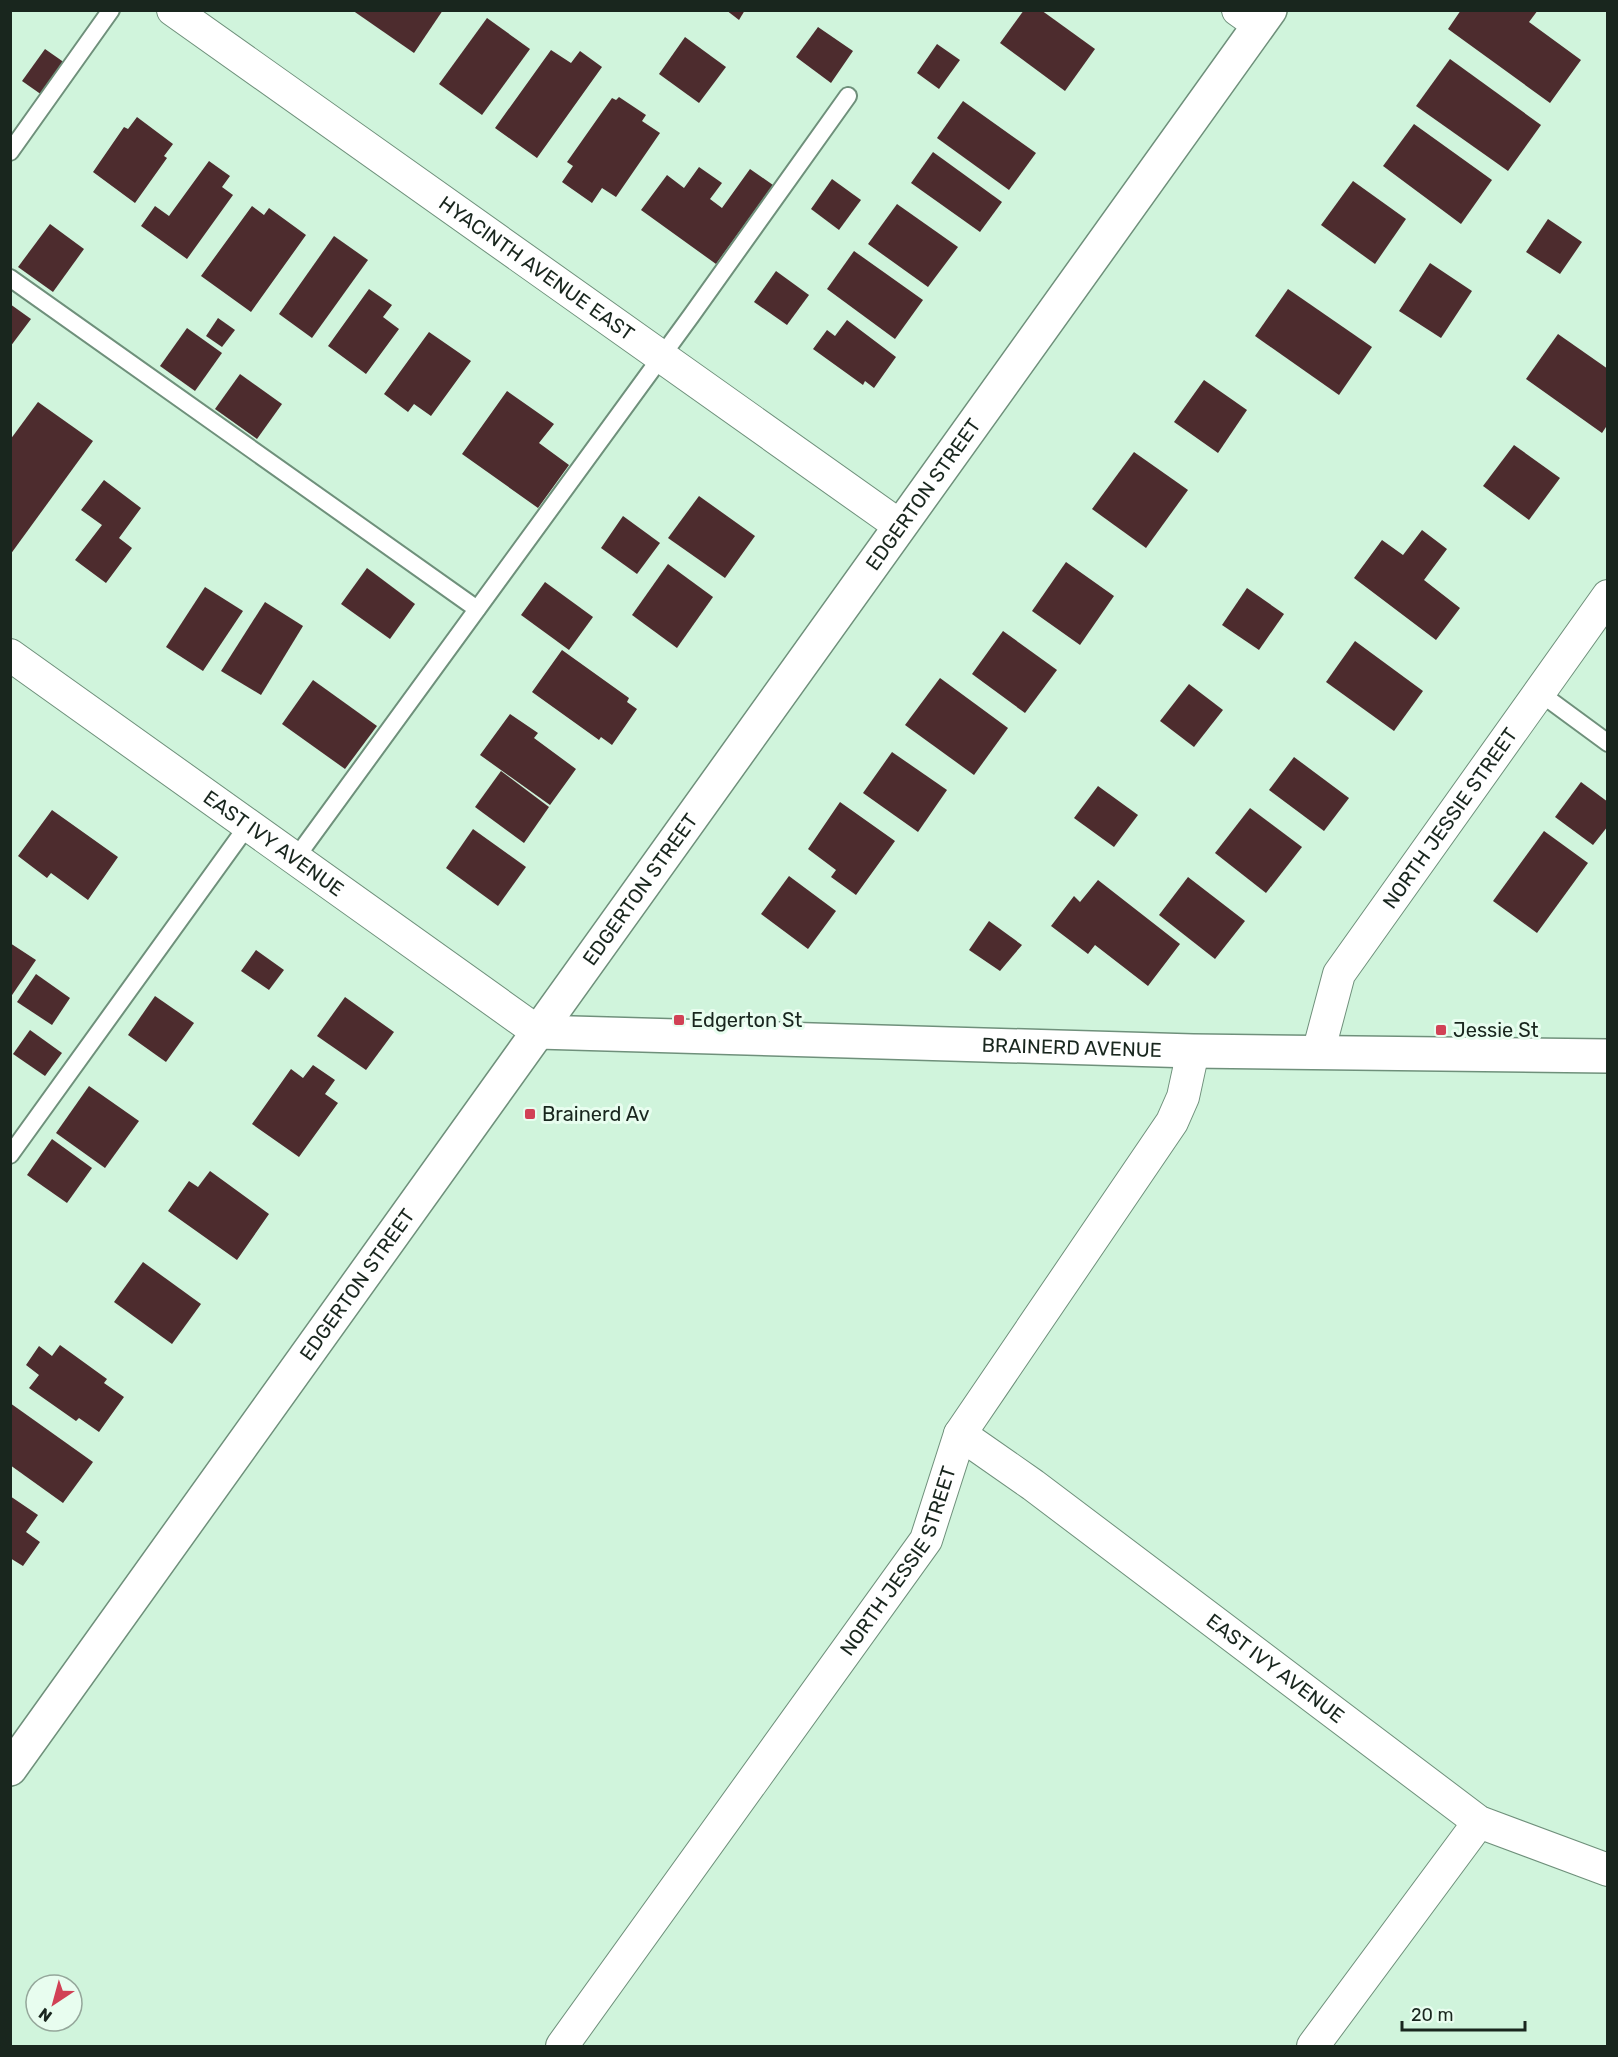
<svg xmlns="http://www.w3.org/2000/svg" width="1618" height="2057" viewBox="0 0 1618 2057" font-family="Rubik,sans-serif">
	<style>
		.building { fill: #4d2c2e }
		.lines { fill: none; stroke-linecap: round; stroke-linejoin: round }
		.lane-casing { stroke: #6f907b; stroke-width: 20 }
		.street-casing { stroke: #6f907b; stroke-width: 34 }
		.secondary-casing { stroke: #6f907b; stroke-width: 36 }
		.lane { stroke: #fff; stroke-width: 16 }
		.street { stroke: #fff; stroke-width: 32 }
		.secondary { stroke: #fff; stroke-width: 33 }
		.poi-dot { fill: #d14155; stroke: #e8fdef; stroke-width: 2 }
		.labels { text-anchor: middle; stroke-width: 6; stroke-linejoin: round; paint-order: stroke }
		.street-label { font-size: 20px; fill: #19261e; stroke: #e8fdef }
		.poi-label { font-size: 20px; fill: #19261e; stroke: #e8fdef; text-anchor: start }
	</style>
	<rect width="100%" height="100%" fill="#d0f4dc"/>
	<g class="building">
		<path d="M 352,10 L 443,10 L 414,53 Z"/>
		<path d="M 726,10 L 745,10 L 739,20 Z"/>
		<path d="M 1024,10 L 1041,10 L 1095,49 L 1065,91 L 1000,43 Z"/>
		<path d="M 1461,10 L 1538,10 L 1529,22 L 1581,60 L 1550,103 L 1448,29 Z"/>
		<path d="M 487,18 L 530,49 L 482,115 L 439,84 Z"/>
		<path d="M 818,27 L 853,51 L 831,83 L 796,57 Z"/>
		<path d="M 685,37 L 726,67 L 699,103 L 659,74 Z"/>
		<path d="M 937,44 L 960,60 L 939,89 L 917,73 Z"/>
		<path d="M 45,49 L 65,63 L 42,95 L 22,81 Z"/>
		<path d="M 551,50 L 571,63 L 580,51 L 602,67 L 537,158 L 495,128 Z"/>
		<path d="M 1450,59 L 1541,125 L 1508,171 L 1416,106 Z"/>
		<path d="M 619,97 L 646,115 L 642,121 L 660,133 L 616,197 L 602,188 L 592,203 L 562,182 L 573,166 L 567,162 L 612,98 L 616,100 Z"/>
		<path d="M 963,101 L 1036,153 L 1009,190 L 937,138 Z"/>
		<path d="M 137,117 L 173,144 L 164,156 L 167,158 L 135,203 L 93,172 L 124,127 L 128,129 Z"/>
		<path d="M 1414,124 L 1492,180 L 1461,224 L 1383,166 Z"/>
		<path d="M 933,152 L 1002,202 L 980,232 L 911,183 Z"/>
		<path d="M 209,161 L 230,176 L 222,187 L 233,195 L 187,259 L 141,226 L 155,206 L 169,216 Z"/>
		<path d="M 699,167 L 722,183 L 710,199 L 722,208 L 750,169 L 773,185 L 716,264 L 641,210 L 667,175 L 684,188 Z"/>
		<path d="M 832,179 L 861,200 L 839,230 L 811,209 Z"/>
		<path d="M 1353,181 L 1406,219 L 1375,264 L 1321,225 Z"/>
		<path d="M 897,204 L 958,247 L 928,287 L 868,244 Z"/>
		<path d="M 252,206 L 264,215 L 269,208 L 306,235 L 251,312 L 201,276 Z"/>
		<path d="M 1548,219 L 1582,242 L 1560,274 L 1526,252 Z"/>
		<path d="M 50,224 L 84,249 L 53,292 L 18,267 Z"/>
		<path d="M 334,236 L 368,260 L 312,338 L 279,314 Z"/>
		<path d="M 854,251 L 923,300 L 895,339 L 827,289 Z"/>
		<path d="M 1430,263 L 1472,291 L 1441,338 L 1399,311 Z"/>
		<path d="M 776,271 L 809,295 L 787,325 L 754,302 Z"/>
		<path d="M 369,289 L 392,305 L 383,317 L 399,329 L 366,374 L 328,346 Z"/>
		<path d="M 1288,289 L 1372,347 L 1339,395 L 1255,336 Z"/>
		<path d="M 10,304 L 31,319 L 10,347 Z"/>
		<path d="M 218,318 L 235,330 L 222,347 L 206,336 Z"/>
		<path d="M 847,320 L 896,357 L 874,388 L 865,381 L 863,385 L 813,349 L 827,330 L 835,336 Z"/>
		<path d="M 187,328 L 222,353 L 195,391 L 160,366 Z"/>
		<path d="M 429,332 L 471,361 L 431,416 L 414,404 L 408,412 L 384,394 Z"/>
		<path d="M 1558,334 L 1608,369 L 1608,424 L 1602,433 L 1526,379 Z"/>
		<path d="M 240,374 L 282,404 L 257,439 L 215,409 Z"/>
		<path d="M 1204,380 L 1247,410 L 1218,453 L 1174,422 Z"/>
		<path d="M 507,391 L 554,424 L 539,443 L 569,465 L 538,508 L 462,454 Z"/>
		<path d="M 38,402 L 93,441 L 10,555 L 10,440 Z"/>
		<path d="M 1514,445 L 1560,478 L 1529,520 L 1483,486 Z"/>
		<path d="M 1134,452 L 1188,490 L 1146,548 L 1092,509 Z"/>
		<path d="M 104,480 L 141,508 L 119,538 L 132,548 L 106,583 L 75,560 L 102,525 L 81,510 Z"/>
		<path d="M 699,496 L 755,536 L 725,578 L 668,538 Z"/>
		<path d="M 623,516 L 660,543 L 637,574 L 601,548 Z"/>
		<path d="M 1422,530 L 1447,549 L 1424,580 L 1460,608 L 1436,640 L 1354,578 L 1382,540 L 1403,555 Z"/>
		<path d="M 1066,562 L 1114,596 L 1080,645 L 1032,611 Z"/>
		<path d="M 668,564 L 713,597 L 677,648 L 632,615 Z"/>
		<path d="M 367,568 L 415,604 L 390,639 L 341,604 Z"/>
		<path d="M 545,582 L 593,617 L 569,650 L 521,615 Z"/>
		<path d="M 205,587 L 243,611 L 203,671 L 166,647 Z"/>
		<path d="M 1247,588 L 1284,614 L 1259,650 L 1222,625 Z"/>
		<path d="M 265,602 L 303,626 L 261,695 L 221,671 Z"/>
		<path d="M 1003,631 L 1057,670 L 1025,713 L 972,674 Z"/>
		<path d="M 1355,641 L 1423,691 L 1394,731 L 1326,682 Z"/>
		<path d="M 562,650 L 629,698 L 627,702 L 637,709 L 612,745 L 601,737 L 599,740 L 532,692 Z"/>
		<path d="M 940,678 L 1008,728 L 974,775 L 905,725 Z"/>
		<path d="M 313,680 L 377,726 L 345,769 L 282,724 Z"/>
		<path d="M 1189,684 L 1223,710 L 1194,747 L 1160,721 Z"/>
		<path d="M 510,714 L 538,733 L 534,738 L 576,769 L 550,805 L 480,755 Z"/>
		<path d="M 892,752 L 947,790 L 918,832 L 863,793 Z"/>
		<path d="M 1294,757 L 1349,798 L 1324,831 L 1269,790 Z"/>
		<path d="M 501,771 L 549,807 L 524,843 L 475,807 Z"/>
		<path d="M 1581,782 L 1608,802 L 1608,826 L 1593,845 L 1555,817 Z"/>
		<path d="M 1098,786 L 1138,815 L 1114,847 L 1074,818 Z"/>
		<path d="M 840,802 L 895,841 L 856,895 L 831,877 L 836,870 L 808,849 Z"/>
		<path d="M 1250,808 L 1302,847 L 1266,893 L 1215,853 Z"/>
		<path d="M 52,810 L 118,857 L 88,900 L 51,873 L 47,878 L 18,856 Z"/>
		<path d="M 473,829 L 526,867 L 498,906 L 446,868 Z"/>
		<path d="M 1544,831 L 1588,863 L 1537,933 L 1493,901 Z"/>
		<path d="M 789,876 L 836,911 L 808,949 L 761,914 Z"/>
		<path d="M 1188,877 L 1245,921 L 1215,959 L 1159,915 Z"/>
		<path d="M 1098,880 L 1180,944 L 1148,986 L 1095,945 L 1088,954 L 1051,926 L 1074,896 L 1080,902 Z"/>
		<path d="M 989,921 L 1022,945 L 1000,971 L 969,950 Z"/>
		<path d="M 10,943 L 36,960 L 10,998 Z"/>
		<path d="M 256,950 L 284,970 L 269,990 L 241,971 Z"/>
		<path d="M 36,974 L 70,998 L 52,1025 L 17,1002 Z"/>
		<path d="M 155,996 L 194,1023 L 166,1062 L 128,1035 Z"/>
		<path d="M 345,997 L 394,1032 L 366,1070 L 317,1036 Z"/>
		<path d="M 30,1030 L 62,1053 L 45,1076 L 13,1054 Z"/>
		<path d="M 313,1065 L 335,1080 L 325,1094 L 338,1103 L 299,1157 L 252,1124 L 291,1069 L 303,1078 Z"/>
		<path d="M 89,1086 L 139,1121 L 105,1168 L 56,1133 Z"/>
		<path d="M 52,1139 L 92,1168 L 67,1203 L 27,1175 Z"/>
		<path d="M 210,1171 L 269,1214 L 237,1260 L 168,1211 L 189,1181 L 198,1187 Z"/>
		<path d="M 143,1262 L 201,1304 L 172,1344 L 114,1302 Z"/>
		<path d="M 60,1345 L 107,1379 L 104,1383 L 124,1397 L 99,1432 L 79,1418 L 76,1421 L 29,1388 L 39,1375 L 26,1365 L 39,1346 L 52,1356 Z"/>
		<path d="M 10,1403 L 93,1462 L 63,1503 L 10,1465 Z"/>
		<path d="M 10,1496 L 38,1515 L 26,1532 L 40,1542 L 23,1566 L 10,1558 Z"/>
	</g>
	<g class="lines">
		<g class="lane-casing">
			<g id="lane">
				<path d="M 10,152 L 111,10"/>
				<path d="M 10,278 L 477,609"/>
				<path d="M 1540,693 L 1608,743"/>
				<path d="M 295,859 L 691,316 L 848,96"/>
				<path d="M 10,1155 L 248,825"/>
			</g>
		</g>
		<g class="street-casing">
			<g id="street">
				<path id="s1" d="M 173,10 L 900,526"/>
				<path d="M 1238,10 L 1259,25"/>
				<path id="s2" d="M 10,655 L 538,1032"/>
				<path id="s3" d="M 1318,1053 L 1339,974 L 1608,596"/>
				<path id="s4" d="M 960,1434 L 1033,1485 L 1479,1822 L 1608,1870"/>
				<path id="s5" d="M 562,2046 L 926,1540 L 960,1434 L 1172,1122 L 1183,1097 L 1193,1051"/>
				<path d="M 1313,2046 L 1479,1822"/>
			</g>
		</g>
		<g class="secondary-casing">
			<g id="secondary">
				<path id="s6" d="M 538,1032 L 1193,1051 L 1608,1056"/>
				<path id="s7" d="M 10,1769 L 1270,10"/>
			</g>
		</g>
		<use href="#lane" class="lane"/>
		<use href="#street" class="street"/>
		<use href="#secondary" class="secondary"/>
	</g>
	<g class="poi-dot">
		<rect x="673" y="1014" width="12" height="12" rx="3"/>
		<rect x="1435" y="1024" width="12" height="12" rx="3"/>
		<rect x="524" y="1108" width="12" height="12" rx="3"/>
	</g>
	<g class="labels">
		<g class="street-label">
			<text dy="7" stroke="none"><textPath href="#s1" startOffset="446">HYACINTH AVENUE EAST</textPath></text>
			<text dy="7" stroke="none"><textPath href="#s7" startOffset="1568">EDGERTON STREET</textPath></text>
			<text dy="7" stroke="none"><textPath href="#s3" startOffset="273">NORTH JESSIE STREET</textPath></text>
			<text dy="7" stroke="none"><textPath href="#s2" startOffset="324">EAST IVY AVENUE</textPath></text>
			<text dy="7" stroke="none"><textPath href="#s7" startOffset="1082">EDGERTON STREET</textPath></text>
			<text dy="7" stroke="none"><textPath href="#s6" startOffset="534">BRAINERD AVENUE</textPath></text>
			<text dy="7" stroke="none"><textPath href="#s7" startOffset="596">EDGERTON STREET</textPath></text>
			<text dy="7" stroke="none"><textPath href="#s5" startOffset="592">NORTH JESSIE STREET</textPath></text>
			<text dy="7" stroke="none"><textPath href="#s4" startOffset="393">EAST IVY AVENUE</textPath></text>
		</g>
		<g class="poi-label">
			<text x="691" y="1027">Edgerton St</text>
			<text x="1453" y="1037">Jessie St</text>
			<text x="542" y="1121">Brainerd Av</text>
		</g>
	</g>
	<rect width="1618" height="2057" fill="none" stroke="#19261e" stroke-width="24"/>
	<g transform="translate(54 2003) rotate(216)"><circle r="28" fill="#e8fdef" stroke="#95a79b" stroke-width="1.5"/>
	<path d="M0-4.5L10 22L0 15L-10 22Z" fill="#d14155"/>
	<text y="-9" font-size="16" font-weight="bold" text-anchor="middle" fill="#19261e">N</text>
	</g>
	<path d="M1402 2021v9h123v-9" fill="none" stroke="#19261e" stroke-width="3"/>
	<text x="1411" y="2021" font-size="18" fill="#19261e" stroke="#e8fdef" stroke-width="4.5" paint-order="stroke">20 m</text>
</svg>
